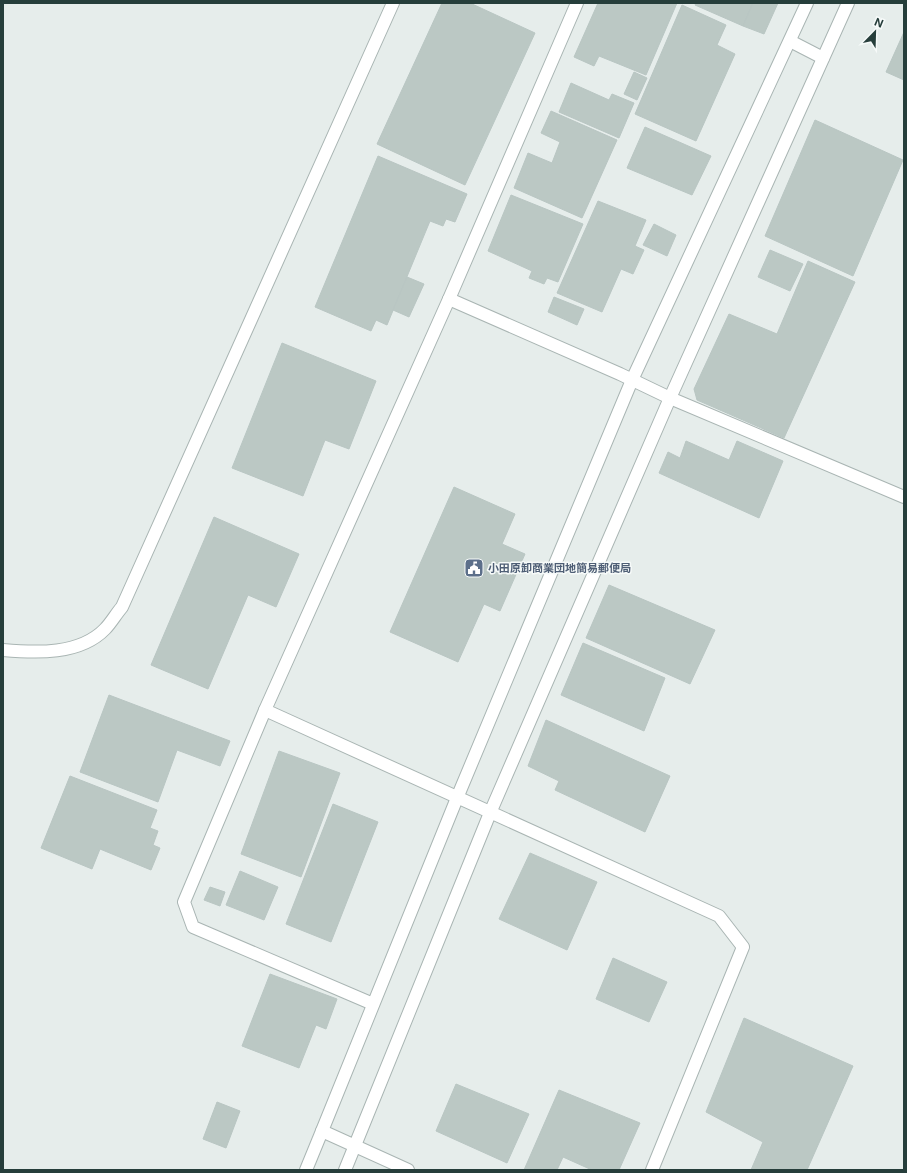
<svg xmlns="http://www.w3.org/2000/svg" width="907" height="1173" viewBox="0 0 907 1173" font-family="Inter,'Noto Sans JP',sans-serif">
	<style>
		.building { fill: #bbc8c4; stroke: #b9c6c3 }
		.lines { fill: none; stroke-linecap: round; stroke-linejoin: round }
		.minor-casing { stroke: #a9b5b3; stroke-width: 14 }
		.tertiary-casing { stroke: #a9b5b3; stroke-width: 14 }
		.minor { stroke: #fff; stroke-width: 12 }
		.tertiary { stroke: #fff; stroke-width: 12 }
		.labels { text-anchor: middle; stroke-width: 3; stroke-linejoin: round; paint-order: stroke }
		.service-label { font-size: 11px; font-weight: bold; fill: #4e5e75; stroke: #f6faf9; text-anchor: start }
	</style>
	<rect width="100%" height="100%" fill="#e6edeb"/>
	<g class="building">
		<path d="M 442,3 L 470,3 L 535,33 L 465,185 L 377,144 Z"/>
		<path d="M 598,3 L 677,3 L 646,75 L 599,56 L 594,66 L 574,57 Z"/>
		<path d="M 696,3 L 753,3 L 743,26 L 695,5 Z"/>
		<path d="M 753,3 L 778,3 L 764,34 L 743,26 Z"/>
		<path d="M 682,5 L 726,25 L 717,45 L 735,54 L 696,141 L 635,114 Z"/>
		<path d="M 904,32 L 904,80 L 886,72 Z"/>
		<path d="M 634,72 L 647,78 L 637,100 L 624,94 Z"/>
		<path d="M 571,83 L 609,100 L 612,94 L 634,103 L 619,138 L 559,112 Z"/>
		<path d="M 551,111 L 617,140 L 582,218 L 514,188 L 528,153 L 552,163 L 560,142 L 541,133 Z"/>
		<path d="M 815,120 L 903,160 L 853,276 L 765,236 Z"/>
		<path d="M 645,127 L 711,156 L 692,195 L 627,168 Z"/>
		<path d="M 378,156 L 467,194 L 455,222 L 446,219 L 443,226 L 430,221 L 387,325 L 376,320 L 371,331 L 315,307 Z"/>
		<path d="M 511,195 L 583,224 L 558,282 L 547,278 L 544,284 L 529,278 L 532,271 L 488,251 Z"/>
		<path d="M 598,201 L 646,220 L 635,246 L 644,250 L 633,274 L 621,269 L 602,312 L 557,293 Z"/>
		<path d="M 654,224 L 676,235 L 667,256 L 643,245 Z"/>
		<path d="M 770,250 L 803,264 L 790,291 L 758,277 Z"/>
		<path d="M 808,261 L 855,282 L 784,438 L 697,400 L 694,389 L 729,314 L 777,334 Z"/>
		<path d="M 407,277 L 424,284 L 409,317 L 393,310 Z"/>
		<path d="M 554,297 L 584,309 L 577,325 L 548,312 Z"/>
		<path d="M 282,343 L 376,381 L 349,449 L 325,440 L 303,496 L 232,468 Z"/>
		<path d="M 686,441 L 729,460 L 737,441 L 783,461 L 759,518 L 659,473 L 668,452 L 680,458 Z"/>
		<path d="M 454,487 L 515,514 L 502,544 L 525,554 L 500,611 L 484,604 L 458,662 L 390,632 Z"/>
		<path d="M 214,517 L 299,554 L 276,607 L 248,595 L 208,689 L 151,665 Z"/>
		<path d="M 609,585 L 715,630 L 690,684 L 586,638 Z"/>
		<path d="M 583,643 L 665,678 L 644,731 L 561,695 Z"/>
		<path d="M 109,695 L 230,741 L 220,766 L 177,750 L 158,802 L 80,772 Z"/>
		<path d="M 546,720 L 670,776 L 645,832 L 555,790 L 559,781 L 528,766 Z"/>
		<path d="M 279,751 L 340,773 L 301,877 L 241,854 Z"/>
		<path d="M 70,776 L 157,810 L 150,828 L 158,831 L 153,845 L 160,848 L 151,870 L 100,849 L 92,869 L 41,848 Z"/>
		<path d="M 333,804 L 378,822 L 331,942 L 286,924 Z"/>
		<path d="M 530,853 L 597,882 L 567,950 L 499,919 Z"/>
		<path d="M 240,871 L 278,887 L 264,920 L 226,905 Z"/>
		<path d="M 210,887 L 225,892 L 220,906 L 204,900 Z"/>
		<path d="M 613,958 L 667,982 L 649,1022 L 596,999 Z"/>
		<path d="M 270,974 L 337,999 L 326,1029 L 316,1025 L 299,1068 L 242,1046 Z"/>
		<path d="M 744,1018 L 853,1066 L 807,1170 L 751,1170 L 763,1142 L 706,1112 Z"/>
		<path d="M 456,1084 L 529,1114 L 507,1163 L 436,1131 Z"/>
		<path d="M 559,1090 L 640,1123 L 619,1170 L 592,1170 L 563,1157 L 557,1170 L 524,1170 Z"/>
		<path d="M 217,1102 L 240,1111 L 226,1148 L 203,1139 Z"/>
	</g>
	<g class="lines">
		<g class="minor-casing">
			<g id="minor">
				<path d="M 577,3 L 449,299 L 265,710 L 719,916 L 743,947 L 652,1170"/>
				<path d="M 790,41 L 823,58"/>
				<path d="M 449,299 L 620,374 L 670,398 L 904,497"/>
				<path d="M 265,710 L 184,902 L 193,927 L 373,1004"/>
				<path d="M 306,1170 L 322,1131"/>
				<path d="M 345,1170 L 490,813 L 670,398 L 848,3"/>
				<path d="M 408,1170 L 322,1131 L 457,798 L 632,380 L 807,3"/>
			</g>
		</g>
		<g class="tertiary-casing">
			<path id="tertiary" d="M 3,650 C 36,653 80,655 105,629 C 111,623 116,614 122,607 L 393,3"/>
		</g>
		<use href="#minor" class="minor"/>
		<use href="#tertiary" class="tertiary"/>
	</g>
	<defs>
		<g id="civic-square" transform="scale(1)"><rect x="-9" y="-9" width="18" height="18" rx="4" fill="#5c6f8a" stroke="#f6faf9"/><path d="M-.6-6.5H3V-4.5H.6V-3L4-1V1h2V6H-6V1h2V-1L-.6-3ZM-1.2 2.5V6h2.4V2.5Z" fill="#fff"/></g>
	</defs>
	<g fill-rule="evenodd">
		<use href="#civic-square" x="474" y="568"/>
	</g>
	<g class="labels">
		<g class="service-label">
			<text x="488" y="572">小田原卸商業団地簡易郵便局</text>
		</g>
	</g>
	<rect width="907" height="1173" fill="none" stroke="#263e3b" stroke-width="8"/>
	<g transform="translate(875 32) rotate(23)" stroke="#f6faf9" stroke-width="3" paint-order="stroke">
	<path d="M0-3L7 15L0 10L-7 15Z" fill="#263e3b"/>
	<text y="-6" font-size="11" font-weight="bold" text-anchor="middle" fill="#263e3b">N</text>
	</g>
</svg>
